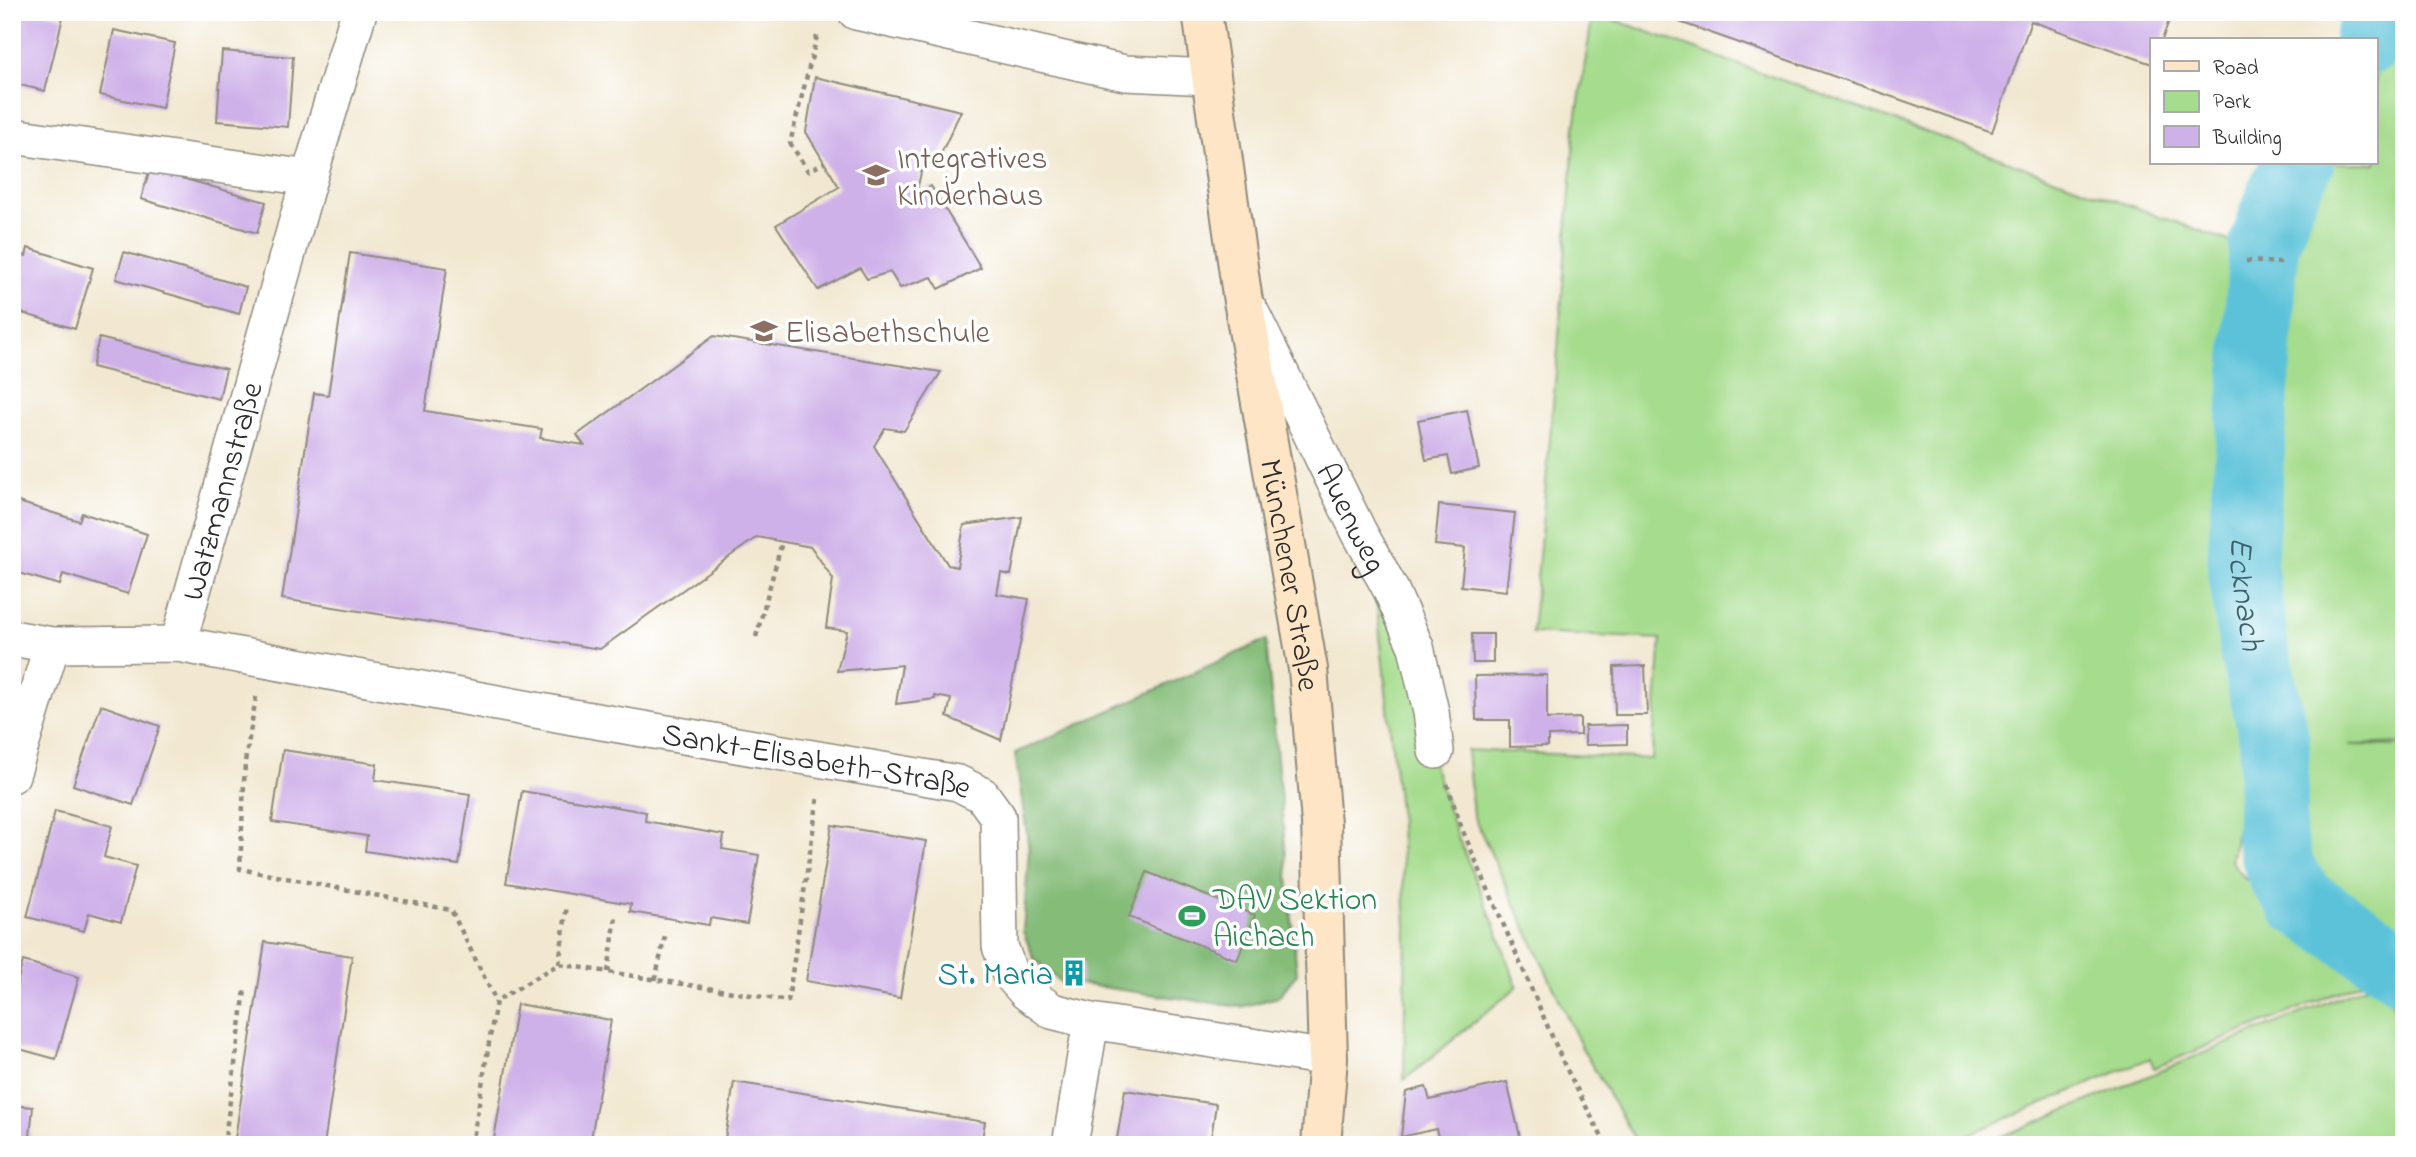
<svg xmlns="http://www.w3.org/2000/svg" width="2416" height="1157" viewBox="0 0 2416 1157" font-family="'Indie Flower',sans-serif">
	<style>
		.green { fill: #a6dc8d; stroke: #68845c; stroke-width: 2 }
		.forest { fill: #84bc78; stroke: #587452; stroke-width: 2 }
		.lines { fill: none; stroke-linecap: round; stroke-linejoin: round }
		.river { stroke: #5cc2d9; stroke-width: 70 }
		.building { fill: #cfb1e9 }
		.minor-casing { stroke: #8e8a7e; stroke-width: 38 }
		.secondary-casing { stroke: #8e8a7e; stroke-width: 42 }
		.path { stroke: #8e8a7e; stroke-width: 4.5; stroke-dasharray: 5 5; stroke-linecap: butt }
		.minor { stroke: #fff; stroke-width: 35 }
		.secondary { stroke: #fde5c5; stroke-width: 38 }
		.labels { text-anchor: middle; stroke-width: 7; stroke-linejoin: round; paint-order: stroke }
		.education-label { font-size: 32px; fill: #785e54; stroke: #fff; text-anchor: start }
		.street-label { font-size: 32px; fill: #2b2b2b; stroke: #fff }
		.leisure-label { font-size: 32px; fill: #27864d; stroke: #fff; text-anchor: start }
		.culture-label { font-size: 32px; fill: #0d838f; stroke: #fff; text-anchor: end }
		.water-label { font-size: 33px; font-style: italic; fill: #3c6068; stroke: #fff }
	</style>
	<rect width="100%" height="100%" fill="#fff"/>
	<filter id="ink" filterUnits="userSpaceOnUse"><feTurbulence type="fractalNoise" baseFrequency=".0143" numOctaves="2"/><feDisplacementMap in="SourceGraphic" scale="14" xChannelSelector="R" yChannelSelector="G"/><feConvolveMatrix kernelMatrix="1 2 1 2 8 2 1 2 1" color-interpolation-filters="sRGB"/></filter>
	<filter id="wash" filterUnits="userSpaceOnUse"><feTurbulence type="fractalNoise" baseFrequency=".00686" numOctaves="4" result="noise"/><feDisplacementMap in="SourceGraphic" scale="28" xChannelSelector="R" yChannelSelector="G"/><feGaussianBlur stdDeviation="1.57" result="paint"/><feColorMatrix in="noise" values="0 0 0 0 0 0 0 0 0 0 0 0 0 0 0 0 0 1.4 0 .05"/><feComposite in="paint" operator="in"/></filter>
	<g filter="url(#wash)">
		<rect width="100%" height="100%" fill="#f2e8d1"/>
		<g class="green">
			<path d="M 1593,12 L 2234,243 L 2229,462 L 2222,569 L 2236,662 L 2254,747 L 2231,861 L 2245,879 L 2293,910 L 2380,975 L 2154,1068 L 2150,1058 L 1944,1145 L 1638,1145 L 1582,1048 L 1473,815 L 1467,750 L 1652,759 L 1661,639 L 1532,633 L 1557,362 L 1575,127 Z"/>
			<path d="M 2404,12 L 2404,743 L 2349,745 L 2404,746 L 2404,953 L 2311,892 L 2291,844 L 2293,747 L 2305,744 L 2273,645 L 2263,544 L 2265,457 L 2278,248 L 2300,191 L 2317,163 L 2376,163 L 2376,66 Z"/>
			<path d="M 1376,598 L 1406,654 L 1430,755 L 1455,830 L 1497,931 L 1517,987 L 1404,1080 L 1406,925 L 1399,810 Z"/>
			<path d="M 2381,980 L 2404,1029 L 2404,1145 L 1981,1145 Z"/>
		</g>
		<path class="forest" d="M 1266,640 L 1297,974 L 1278,997 L 1241,1007 L 1059,981 L 1034,959 L 1023,931 L 1029,849 L 1015,753 Z"/>
		<g class="lines">
			<g class="river">
				<path d="M 2369,40 L 2383,12"/>
				<path id="s1" d="M 2299,163 L 2283,191 L 2264,246 L 2242,564 L 2255,654 L 2275,742 L 2271,839 L 2282,874 L 2301,901 L 2404,969"/>
			</g>
		</g>
		<g id="blocks">
			<g class="building">
				<path d="M 12,12 L 42,12 L 63,17 L 45,91 L 12,83 Z"/>
				<path d="M 2172,12 L 2162,40 L 2152,40 L 2152,64 L 2031,21 L 1992,132 L 1654,13 Z"/>
				<path d="M 114,30 L 175,43 L 162,108 L 100,95 Z"/>
				<path d="M 222,51 L 293,57 L 288,127 L 217,121 Z"/>
				<path d="M 815,77 L 961,111 L 939,158 L 925,154 L 916,195 L 931,186 L 981,268 L 939,289 L 932,277 L 900,288 L 890,272 L 867,279 L 860,268 L 818,290 L 776,225 L 839,187 L 806,132 Z"/>
				<path d="M 150,169 L 266,202 L 257,233 L 141,199 Z"/>
				<path d="M 28,248 L 93,268 L 75,329 L 12,310 L 12,252 L 26,256 Z"/>
				<path d="M 124,252 L 246,287 L 239,314 L 116,279 Z"/>
				<path d="M 350,253 L 447,268 L 425,411 L 542,429 L 540,438 L 584,445 L 577,435 L 714,336 L 941,372 L 904,431 L 885,428 L 874,446 L 948,565 L 957,567 L 964,525 L 1022,517 L 1011,575 L 1001,573 L 997,594 L 1029,599 L 1001,740 L 947,717 L 951,699 L 935,696 L 935,699 L 896,704 L 902,665 L 837,671 L 847,631 L 826,628 L 833,579 L 811,547 L 757,537 L 600,649 L 282,599 L 314,393 L 328,395 Z"/>
				<path d="M 99,338 L 226,369 L 219,399 L 92,367 Z"/>
				<path d="M 1467,410 L 1479,468 L 1452,474 L 1448,456 L 1426,460 L 1418,420 Z"/>
				<path d="M 12,500 L 79,521 L 82,513 L 147,534 L 128,594 L 63,574 L 60,585 L 12,571 Z"/>
				<path d="M 1439,505 L 1515,513 L 1506,591 L 1461,586 L 1465,548 L 1435,545 Z"/>
				<path d="M 1472,634 L 1493,634 L 1493,663 L 1473,663 Z"/>
				<path d="M 1645,666 L 1647,715 L 1615,715 L 1614,667 Z"/>
				<path d="M 1547,675 L 1547,719 L 1580,718 L 1580,735 L 1548,736 L 1548,746 L 1510,747 L 1510,720 L 1476,720 L 1475,676 Z"/>
				<path d="M 101,705 L 160,726 L 133,805 L 73,785 Z"/>
				<path d="M 1627,725 L 1627,744 L 1585,745 L 1585,726 Z"/>
				<path d="M 283,750 L 377,764 L 375,780 L 470,794 L 459,865 L 365,851 L 367,836 L 272,822 Z"/>
				<path d="M 522,791 L 646,812 L 645,821 L 724,835 L 722,849 L 759,855 L 747,924 L 710,918 L 709,925 L 630,912 L 631,904 L 506,883 Z"/>
				<path d="M 55,811 L 112,826 L 104,857 L 136,866 L 121,922 L 89,913 L 84,931 L 27,917 Z"/>
				<path d="M 832,825 L 926,841 L 900,998 L 806,981 Z"/>
				<path d="M 1147,872 L 1255,915 L 1237,960 L 1129,917 Z"/>
				<path d="M 265,942 L 352,956 L 324,1145 L 234,1145 Z"/>
				<path d="M 23,961 L 79,977 L 56,1059 L 12,1047 L 12,1002 Z"/>
				<path d="M 1067,962 L 1084,964 L 1081,984 L 1065,982 Z"/>
				<path d="M 517,1004 L 611,1020 L 590,1145 L 493,1145 Z"/>
				<path d="M 734,1082 L 985,1122 L 981,1145 L 724,1145 Z"/>
				<path d="M 1507,1082 L 1522,1145 L 1440,1145 L 1436,1129 L 1401,1137 L 1406,1092 L 1426,1087 L 1430,1100 Z"/>
				<path d="M 1125,1090 L 1216,1104 L 1210,1145 L 1116,1145 Z"/>
				<path d="M 12,1105 L 33,1107 L 29,1145 L 12,1145 Z"/>
			</g>
		</g>
	</g>
	<g filter="url(#ink)">
		<use href="#blocks" fill-opacity="0" stroke="#8e8a7e" stroke-width="2"/>
		<g class="lines">
			<g class="minor-casing">
				<g id="minor">
					<path d="M 856,12 L 1125,73 L 1210,77"/>
					<path d="M 12,136 L 309,178"/>
					<path id="s2" d="M 1251,312 L 1359,532 L 1391,590 L 1416,647 L 1431,712 L 1436,751"/>
					<path id="s3" d="M 12,638 L 52,645 L 178,644 L 573,717 L 958,783 L 982,795 L 998,817 L 1000,946 L 1010,974 L 1026,992 L 1052,1011 L 1091,1021 L 1328,1058"/>
					<path id="s4" d="M 178,644 L 309,178 L 359,12"/>
					<path d="M 12,775 L 52,645"/>
					<path d="M 1070,1145 L 1091,1021"/>
				</g>
			</g>
			<g class="secondary-casing">
				<g id="secondary">
					<path id="s5" d="M 1202,12 L 1242,295 L 1308,669 L 1321,823 L 1328,1058 L 1321,1145"/>
				</g>
			</g>
			<g class="path">
				<path d="M 817,36 L 790,143 L 808,171 L 824,163"/>
				<path d="M 2246,261 L 2282,263"/>
				<path d="M 756,637 L 782,542"/>
				<path d="M 256,697 L 245,762 L 240,869 L 451,910 L 496,1001"/>
				<path d="M 1447,784 L 1462,829 L 1564,1064 L 1606,1145"/>
				<path d="M 559,964 L 567,905"/>
				<path d="M 608,972 L 616,916"/>
				<path d="M 655,980 L 666,932"/>
				<path d="M 224,1145 L 245,990"/>
				<path d="M 472,1145 L 496,1001 L 559,964 L 788,1001 L 818,797"/>
			</g>
			<use href="#minor" class="minor"/>
			<use href="#secondary" class="secondary"/>
		</g>
	</g>
	<defs>
		<g id="school-bare" transform="scale(2.1)"><path d="M0-5L7-2L0 1L-7-2ZM-4 1L0 2.5L4 1V4Q0 6-4 4Z" fill="#8d6e63" stroke="#fff" stroke-width="2.5" paint-order="stroke"/></g>
		<g id="stadium-bare" transform="scale(2.1)"><path d="M0-5a6.5 5 0 1 0 0 10a6.5 5 0 1 0 0-10ZM-3.5-1.8h7v3.6h-7Z" fill="#2e9e5b" stroke="#fff" stroke-width="2.5" paint-order="stroke"/></g>
		<g id="building-bare" transform="scale(2.1)"><path d="M-4-6H4V6H1V3H-1V6H-4ZM-2.5-4.3h1.7v1.8h-1.7ZM.8-4.3h1.7v1.8H.8ZM-2.5-1h1.7V.8h-1.7ZM.8-1h1.7V.8H.8Z" fill="#0f9aa8" stroke="#fff" stroke-width="2.5" paint-order="stroke"/></g>
	</defs>
	<g fill-rule="evenodd">
		<use href="#school-bare" x="876" y="175"/>
		<use href="#school-bare" x="764" y="331"/>
		<use href="#stadium-bare" x="1192" y="916"/>
		<use href="#building-bare" x="1074" y="973"/>
	</g>
	<g class="labels">
		<g class="education-label">
			<text x="897" y="168">Integratives<tspan x="897" dy="37">Kinderhaus</tspan></text>
			<text x="785" y="342">Elisabethschule</text>
		</g>
		<g class="street-label">
			<text dy="11" stroke="none"><textPath href="#s4" startOffset="159">Watzmannstraße</textPath></text>
			<text dy="11" stroke="none"><textPath href="#s2" startOffset="229">Auenweg</textPath></text>
			<text dy="11" stroke="none"><textPath href="#s5" startOffset="570">Münchener Straße</textPath></text>
			<text dy="11" stroke="none"><textPath href="#s3" startOffset="816">Sankt-Elisabeth-Straße</textPath></text>
		</g>
		<g class="leisure-label">
			<text x="1213" y="909">DAV Sektion<tspan x="1213" dy="37">Aichach</tspan></text>
		</g>
		<g class="culture-label">
			<text x="1053" y="984">St. Maria</text>
		</g>
		<g class="water-label">
			<text dy="12" stroke="none"><textPath href="#s1" startOffset="439">Ecknach</textPath></text>
		</g>
	</g>
	<rect width="2416" height="1157" fill="none" stroke="#fff" stroke-width="42"/>
	<rect x="2150" y="38" width="228" height="126" fill="#ffffff" stroke="#aaaaaa" stroke-width="2"/>
	<rect x="2164" y="61" width="35" height="10" fill="#fde5c5" stroke="#aaaaaa" stroke-width="2"/>
	<text x="2213" y="74" font-size="21" fill="#2b2b2b">Road</text>
	<rect x="2164" y="91" width="35" height="21" fill="#a6dc8d" stroke="#aaaaaa" stroke-width="2"/>
	<text x="2213" y="108" font-size="21" fill="#2b2b2b">Park</text>
	<rect x="2164" y="126" width="35" height="21" fill="#cfb1e9" stroke="#aaaaaa" stroke-width="2"/>
	<text x="2213" y="144" font-size="21" fill="#2b2b2b">Building</text>
</svg>
